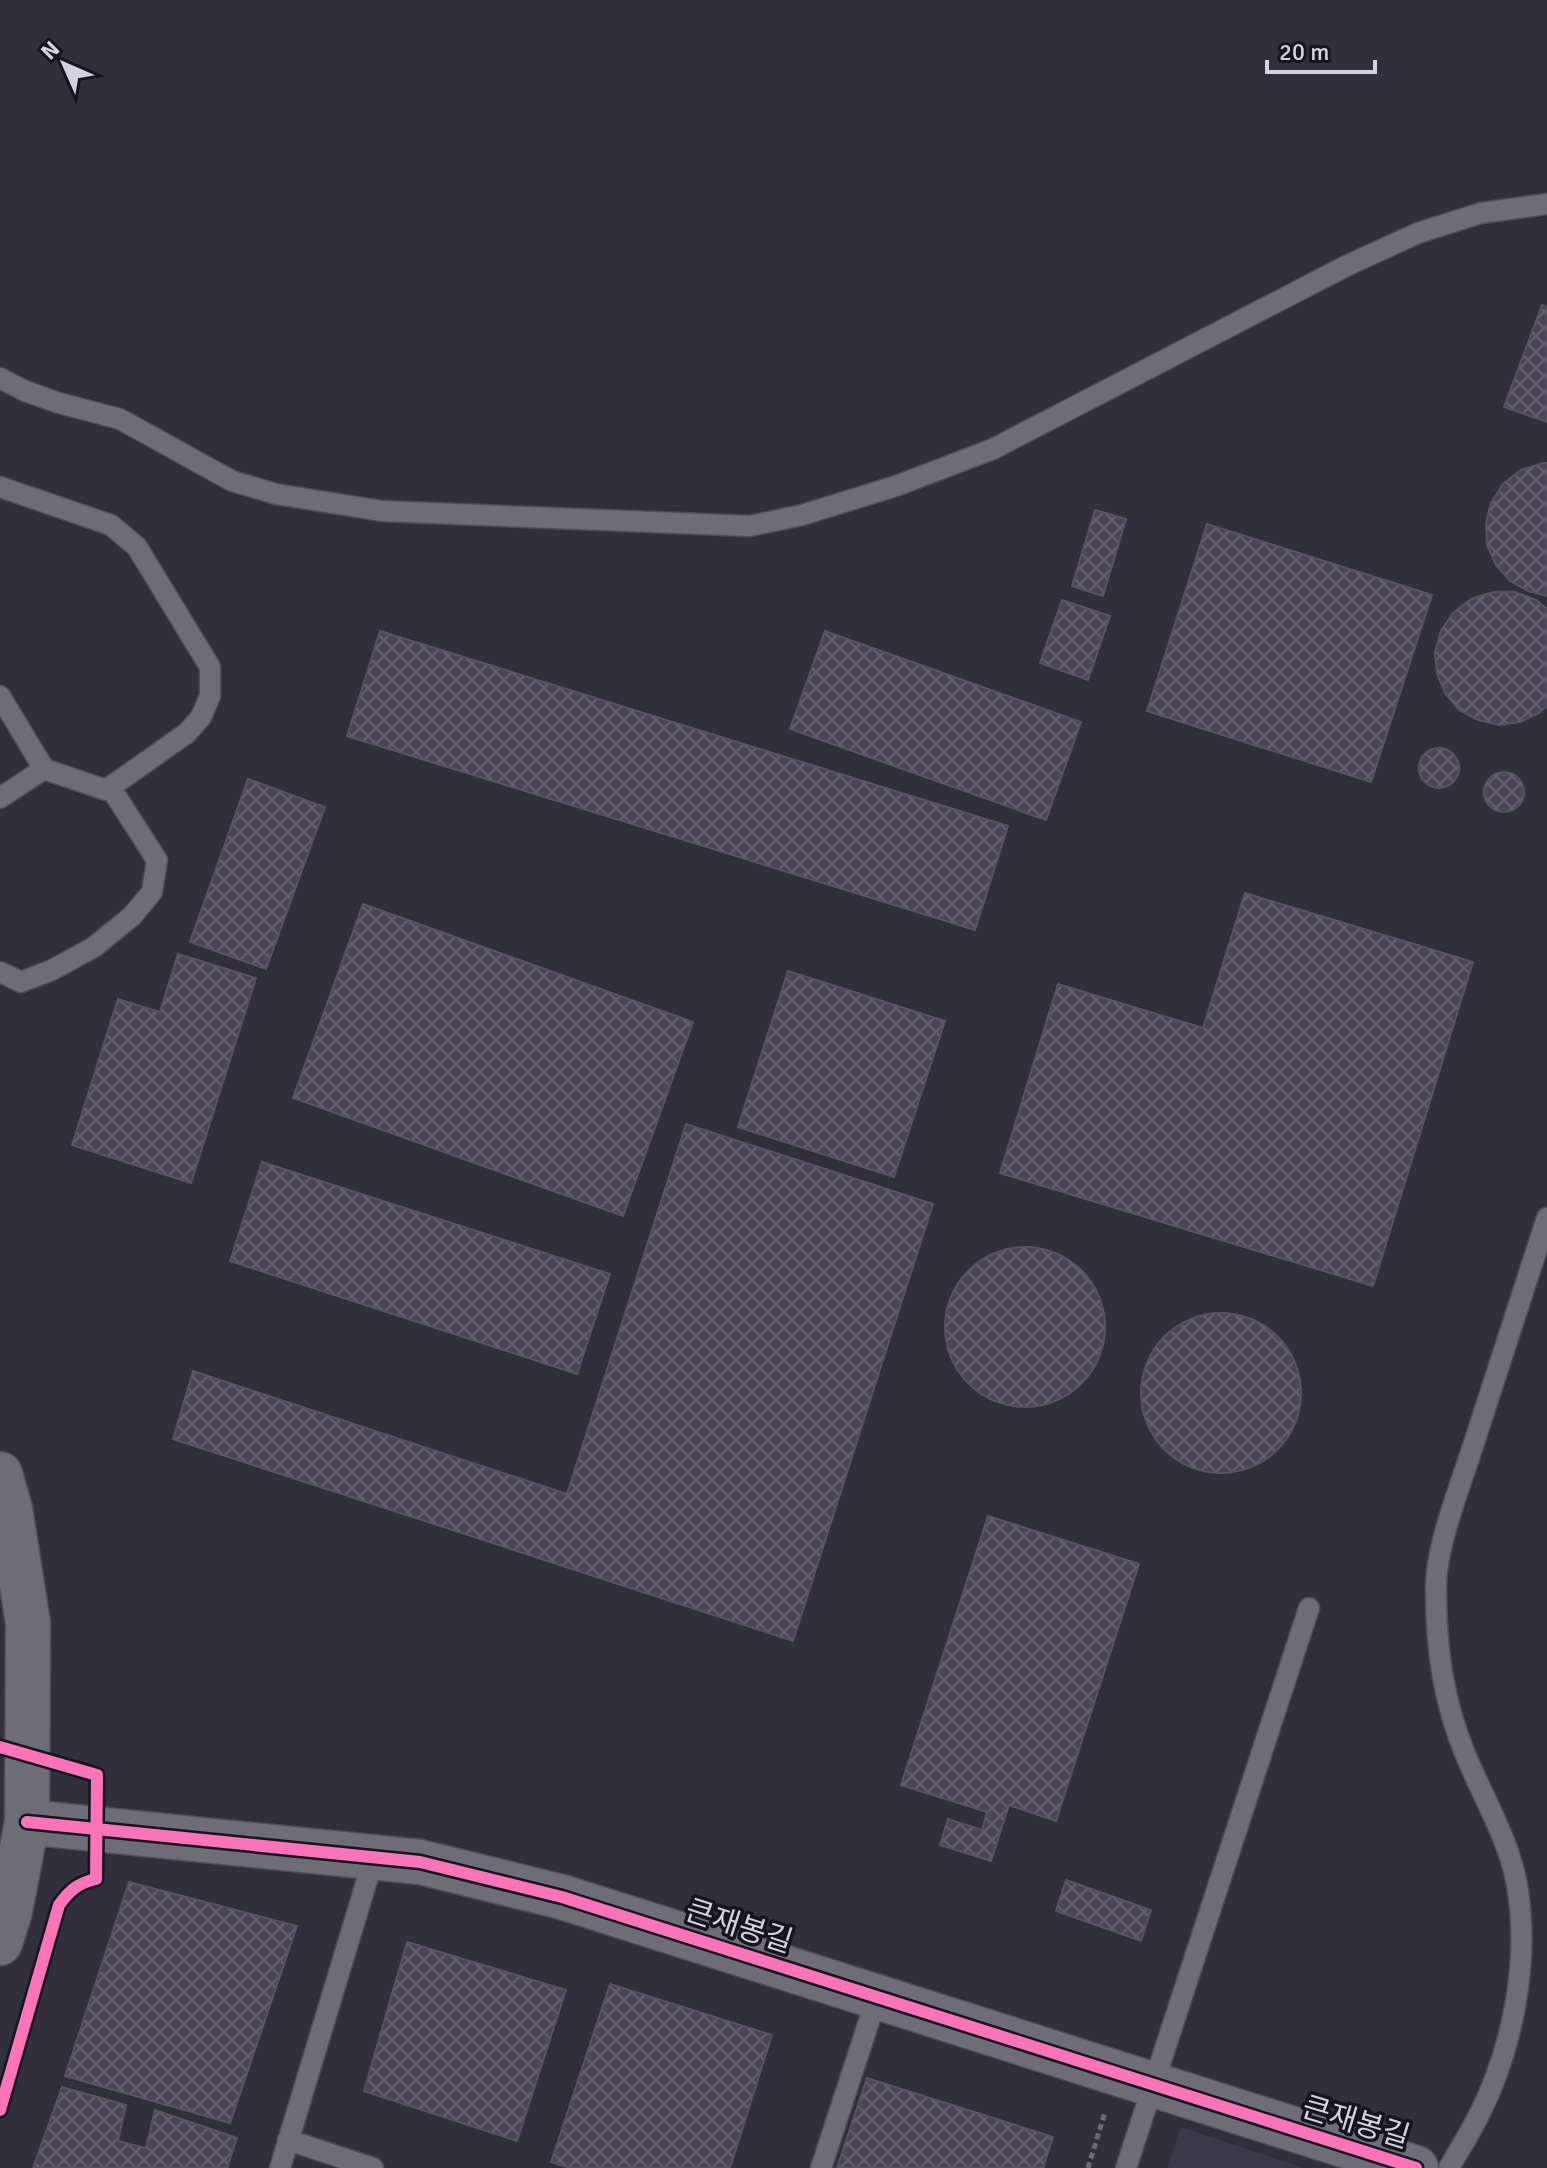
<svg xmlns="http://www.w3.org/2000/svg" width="1547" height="2168" viewBox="0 0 1547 2168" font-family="Signika,'Noto Sans KR',sans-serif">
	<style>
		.medical { fill: #3a3849 }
		.building { fill: url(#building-cross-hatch); stroke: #56545d; stroke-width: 2 }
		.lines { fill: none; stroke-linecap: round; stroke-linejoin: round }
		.service-casing { stroke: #4e4d57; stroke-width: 23 }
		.tertiary-casing { stroke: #4e4d57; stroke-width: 47 }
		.path { stroke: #6c6a73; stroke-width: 5; stroke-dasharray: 6 4; stroke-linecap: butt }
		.service { stroke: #6d6c77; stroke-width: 20 }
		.tertiary { stroke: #6d6c77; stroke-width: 44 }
		.cycleway-casing { stroke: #16151e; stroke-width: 17 }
		.cycleway { stroke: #fb73b8; stroke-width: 12 }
		.labels { text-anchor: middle; stroke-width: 7; stroke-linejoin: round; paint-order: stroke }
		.street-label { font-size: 30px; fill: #d3d2e0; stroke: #16151e }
	</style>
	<defs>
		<pattern id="building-cross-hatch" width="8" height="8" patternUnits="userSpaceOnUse" patternTransform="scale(2)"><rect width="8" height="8" fill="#4c4558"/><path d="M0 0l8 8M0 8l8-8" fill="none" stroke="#655f70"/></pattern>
	</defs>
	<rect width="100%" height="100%" fill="#302f3b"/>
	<path class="medical" d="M 1181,2127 L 1303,2168 L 1167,2168 Z"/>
	<g class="building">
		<path d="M 1542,305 L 1547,307 L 1547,422 L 1504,407 Z"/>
		<path d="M 1543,463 L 1547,463 L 1547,596 L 1528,591 L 1510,581 L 1496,565 L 1487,545 L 1486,523 L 1491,503 L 1503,484 L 1521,470 Z"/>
		<path d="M 1095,510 L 1126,519 L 1103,596 L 1072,586 Z"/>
		<path d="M 1207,524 L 1432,595 L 1371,782 L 1147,711 Z"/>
		<path d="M 1493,592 L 1515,592 L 1536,600 L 1547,609 L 1547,706 L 1539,713 L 1520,722 L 1499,725 L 1478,720 L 1459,710 L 1445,693 L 1437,674 L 1435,652 L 1441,631 L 1453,613 L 1471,599 Z"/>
		<path d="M 1062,600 L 1110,616 L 1088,680 L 1040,663 Z"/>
		<path d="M 380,631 L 1008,826 L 975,930 L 347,736 Z"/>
		<path d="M 825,631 L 1081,722 L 1046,820 L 790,729 Z"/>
		<circle cx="1439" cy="768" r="20"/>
		<circle cx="1504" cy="792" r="20"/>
		<path d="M 248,779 L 325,807 L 266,969 L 190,942 Z"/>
		<path d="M 1245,893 L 1473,962 L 1373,1286 L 1000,1173 L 1058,984 L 1203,1028 Z"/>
		<path d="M 363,904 L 693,1022 L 623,1216 L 293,1098 Z"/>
		<path d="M 178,954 L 256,978 L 191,1183 L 72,1145 L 118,999 L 160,1012 Z"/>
		<path d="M 788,971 L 945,1021 L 894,1177 L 738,1127 Z"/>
		<path d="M 686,1124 L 933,1204 L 793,1641 L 173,1439 L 193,1371 L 567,1494 Z"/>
		<path d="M 262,1162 L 610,1274 L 577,1374 L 230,1261 Z"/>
		<circle cx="1025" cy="1327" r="80"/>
		<circle cx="1221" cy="1393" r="80"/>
		<path d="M 988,1516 L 1139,1564 L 1056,1821 L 1009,1805 L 991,1861 L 940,1845 L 948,1819 L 982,1830 L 987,1812 L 901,1785 Z"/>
		<path d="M 1066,1880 L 1151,1910 L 1141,1941 L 1056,1911 Z"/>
		<path d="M 129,1882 L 297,1926 L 230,2123 L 65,2076 Z"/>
		<path d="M 407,1942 L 566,1990 L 517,2141 L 364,2091 Z"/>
		<path d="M 610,1984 L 772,2035 L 730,2168 L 570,2168 L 551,2162 Z"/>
		<path d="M 867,2078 L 1053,2137 L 1043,2168 L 837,2168 Z"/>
		<path d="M 62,2087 L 126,2105 L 118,2141 L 146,2148 L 155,2110 L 237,2138 L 227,2168 L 33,2168 Z"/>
	</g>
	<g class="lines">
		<g class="service-casing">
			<g id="service">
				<path d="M 0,378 L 25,391 L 59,403 L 120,419 L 232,481 L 276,494 L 382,511 L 750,526 L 802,515 L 896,486 L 993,449 L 1346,266 L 1418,233 L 1481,213 L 1547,204"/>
				<path d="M 0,487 L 111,525 L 137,547 L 210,667 L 210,696 L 201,717 L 187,733 L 106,790 L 44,769 L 0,696"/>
				<path d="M 0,798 L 44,769"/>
				<path d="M 0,972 L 21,982 L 52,970 L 94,947 L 132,916 L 152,892 L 157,860 L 110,787"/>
				<path d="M 288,2140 L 373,2168"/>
				<path d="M 280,2168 L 374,1857"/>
				<path d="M 821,2168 L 877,1997"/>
				<path d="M 1126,2168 L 1309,1608"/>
				<path d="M 1449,2168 C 1459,2150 1470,2133 1479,2115 C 1513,2048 1530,1960 1517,1885 C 1509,1840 1483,1797 1466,1756 C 1443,1701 1436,1648 1436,1590 C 1435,1549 1459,1489 1472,1449 C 1497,1372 1522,1295 1547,1218"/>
			</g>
		</g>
		<g class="tertiary-casing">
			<g id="tertiary">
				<path d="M 0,1474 L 10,1509 L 28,1623 L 27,1822 L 10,1911 L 0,1943"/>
				<path d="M 27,1822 L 420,1862 L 562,1897 L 1416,2168"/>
			</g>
		</g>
		<path class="path" d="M 1088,2168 L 1105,2112"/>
		<use href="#service" class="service"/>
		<use href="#tertiary" class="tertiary"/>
		<g class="cycleway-casing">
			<g id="cycleway">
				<path d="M 0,1747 L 97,1775 L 96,1879 C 78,1883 70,1890 59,1905 L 0,2110"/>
				<path d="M 27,1822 L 420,1862 L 562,1897 L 1416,2168"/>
			</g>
		</g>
		<use href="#cycleway" class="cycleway"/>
	</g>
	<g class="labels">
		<g class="street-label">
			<text transform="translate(739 1926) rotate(18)" y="10">큰재봉길</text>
			<text transform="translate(1356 2122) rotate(17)" y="10">큰재봉길</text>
		</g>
	</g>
	<g transform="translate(64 64) rotate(315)" stroke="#16151e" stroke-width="6" paint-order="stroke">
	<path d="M0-6L14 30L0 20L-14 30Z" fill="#d3d2e0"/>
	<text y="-12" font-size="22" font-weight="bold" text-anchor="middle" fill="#d3d2e0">N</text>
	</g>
	<path d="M1267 60v12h108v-12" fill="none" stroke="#d3d2e0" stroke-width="4"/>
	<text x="1279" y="60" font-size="24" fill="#d3d2e0" stroke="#16151e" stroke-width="6" paint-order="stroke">20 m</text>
</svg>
